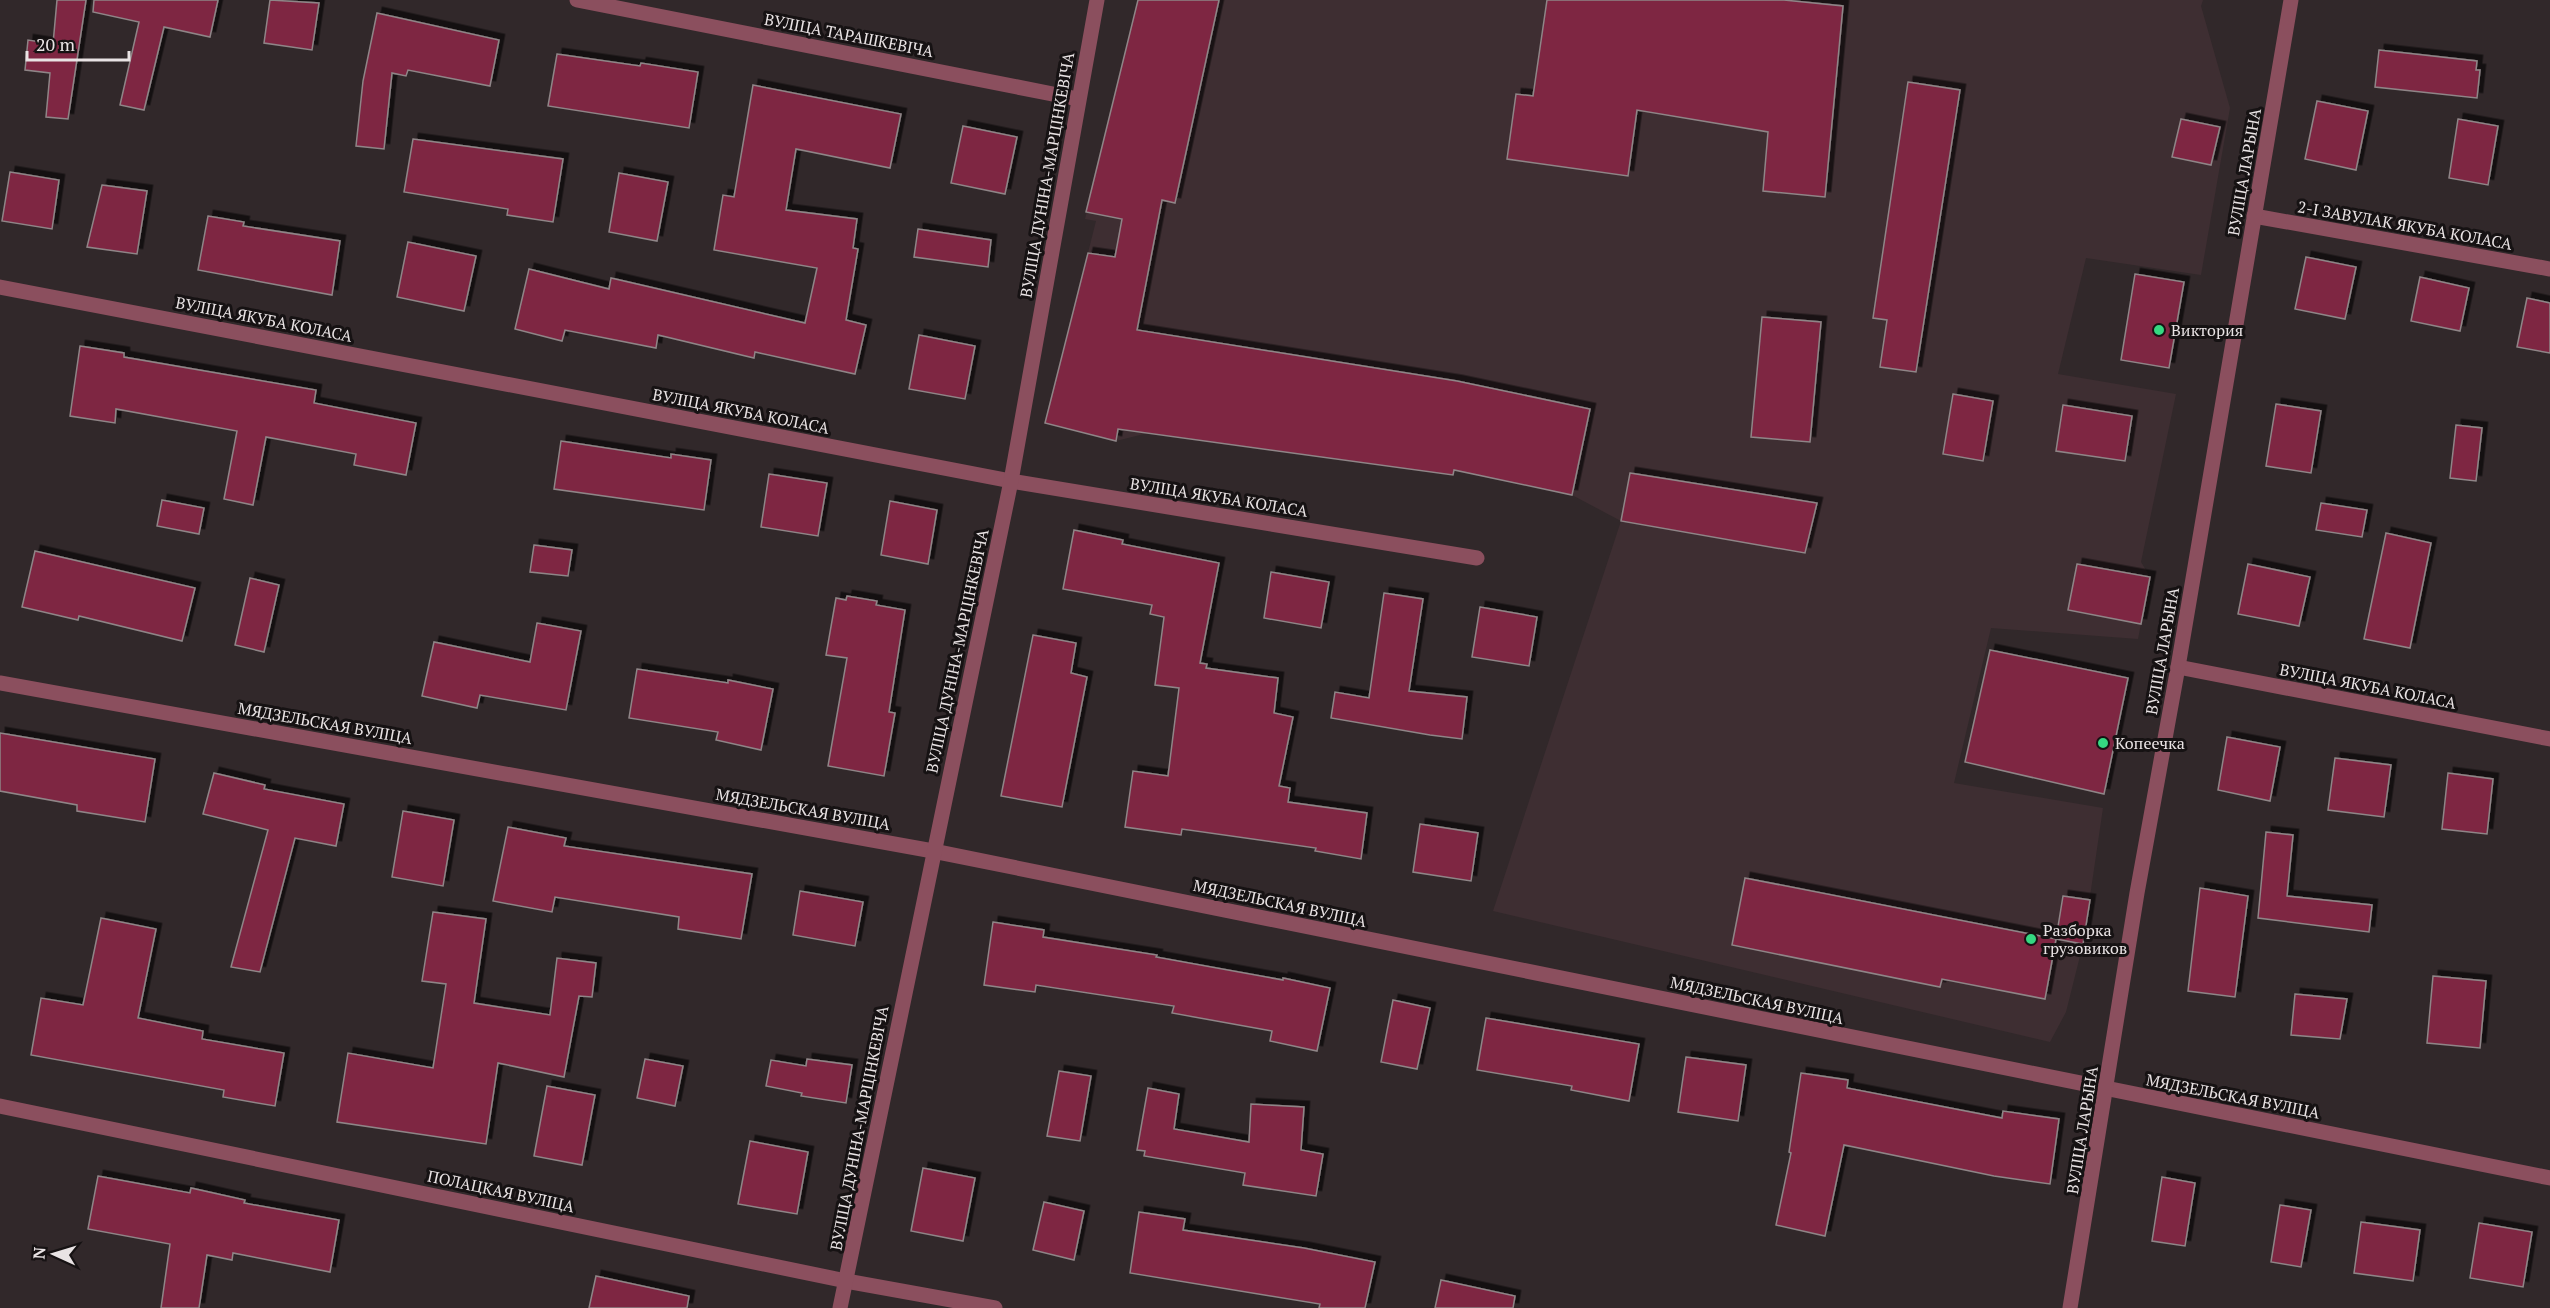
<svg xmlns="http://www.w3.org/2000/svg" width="2550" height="1308" viewBox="0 0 2550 1308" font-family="'PT Serif',serif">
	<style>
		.built { fill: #3e2e32 }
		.building { fill: #7e2643; stroke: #8f8587; stroke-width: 1.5; filter: url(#shadow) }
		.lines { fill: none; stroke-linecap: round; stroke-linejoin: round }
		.minor { stroke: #8b4f5e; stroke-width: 15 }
		.poi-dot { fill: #35d881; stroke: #161213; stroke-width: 2 }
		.labels { text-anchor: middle; stroke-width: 6; stroke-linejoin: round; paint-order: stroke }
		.street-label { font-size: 16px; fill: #e9e3e4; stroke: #161213 }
		.poi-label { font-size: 16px; fill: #e9e3e4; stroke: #161213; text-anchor: start }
	</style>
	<defs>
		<filter id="shadow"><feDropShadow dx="5.5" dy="-5.5" stdDeviation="0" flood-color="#0009"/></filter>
	</defs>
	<rect width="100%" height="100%" fill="#31282a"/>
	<path class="built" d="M 1138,0 L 2203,0 L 2201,6 L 2230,108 L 2201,275 L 2086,258 L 2058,374 L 2176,394 L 2141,562 L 2150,577 L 2138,639 L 1991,628 L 1954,783 L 2103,808 L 2083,944 L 2066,1012 L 2050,1042 L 1493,911 L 1621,521 L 1572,495 L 1475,475 L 1455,467 L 1453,475 L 1148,433 L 1116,441 L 1045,423 L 1096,221 L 1085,219 Z"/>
	<g class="building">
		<path d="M 57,0 L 86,0 L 68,119 L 46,117 L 50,73 L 25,70 L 28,40 L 53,44 Z"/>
		<path d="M 94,0 L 218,0 L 210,37 L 164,27 L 144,110 L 120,105 L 139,22 L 93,12 Z"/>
		<path d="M 270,0 L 319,3 L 312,50 L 264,43 Z"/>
		<path d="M 1138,0 L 1219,0 L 1175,203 L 1162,200 L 1137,330 L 1457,381 L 1590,409 L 1572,495 L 1454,470 L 1453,475 L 1118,429 L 1116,441 L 1045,423 L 1088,253 L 1115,257 L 1122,219 L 1086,212 Z"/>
		<path d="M 1547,0 L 1784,0 L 1843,6 L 1825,197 L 1763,191 L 1768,132 L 1637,110 L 1628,176 L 1507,159 L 1516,94 L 1533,96 Z"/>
		<path d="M 377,13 L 499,40 L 490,86 L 408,70 L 406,76 L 392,73 L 384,149 L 356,146 L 363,81 Z"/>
		<path d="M 2379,50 L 2477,61 L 2476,70 L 2480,70 L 2477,98 L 2375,87 Z"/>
		<path d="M 557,54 L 640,66 L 641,63 L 698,72 L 689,128 L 548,106 Z"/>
		<path d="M 1908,82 L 1960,90 L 1916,372 L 1880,367 L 1887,320 L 1873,318 Z"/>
		<path d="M 753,85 L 901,114 L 890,168 L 796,149 L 786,210 L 857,219 L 853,248 L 858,249 L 846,320 L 866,325 L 855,374 L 755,352 L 754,358 L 658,335 L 656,348 L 565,330 L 562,341 L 515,329 L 529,269 L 609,289 L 611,278 L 805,323 L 817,268 L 714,250 L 723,195 L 734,197 Z"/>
		<path d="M 2317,101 L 2368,111 L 2356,170 L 2305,159 Z"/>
		<path d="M 2181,119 L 2220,127 L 2211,165 L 2172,157 Z"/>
		<path d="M 2458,119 L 2498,126 L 2488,185 L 2449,178 Z"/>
		<path d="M 963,126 L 1017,137 L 1005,194 L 951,183 Z"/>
		<path d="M 413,139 L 563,159 L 553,222 L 507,215 L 508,209 L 404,192 Z"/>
		<path d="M 10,172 L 59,180 L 52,229 L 2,221 Z"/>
		<path d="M 619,173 L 668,182 L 657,241 L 609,232 Z"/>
		<path d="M 102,185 L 147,191 L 137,254 L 87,247 Z"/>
		<path d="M 208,216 L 244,222 L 243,226 L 340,241 L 332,295 L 198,270 Z"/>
		<path d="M 918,229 L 991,240 L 988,267 L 914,257 Z"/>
		<path d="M 408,242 L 476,256 L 464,311 L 397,297 Z"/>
		<path d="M 2306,257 L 2356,267 L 2345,319 L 2295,309 Z"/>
		<path d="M 2135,274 L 2184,282 L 2169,368 L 2121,360 Z"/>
		<path d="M 2420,277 L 2469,288 L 2460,331 L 2411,321 Z"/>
		<path d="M 2527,298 L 2550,303 L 2550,353 L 2517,347 Z"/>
		<path d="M 1762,317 L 1821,322 L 1810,442 L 1751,437 Z"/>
		<path d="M 919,335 L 975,346 L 965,399 L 909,389 Z"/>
		<path d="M 80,346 L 124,353 L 124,357 L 316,390 L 314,403 L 416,423 L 406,475 L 354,465 L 356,454 L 266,437 L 253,505 L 224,499 L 237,431 L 116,409 L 115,423 L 70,416 Z"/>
		<path d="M 1953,394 L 1993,401 L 1983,461 L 1943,454 Z"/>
		<path d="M 2276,404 L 2321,411 L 2311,473 L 2266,466 Z"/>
		<path d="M 2063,405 L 2132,416 L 2125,461 L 2056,451 Z"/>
		<path d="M 2456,425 L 2482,428 L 2476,481 L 2450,478 Z"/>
		<path d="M 561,441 L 671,458 L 671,454 L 711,460 L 704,510 L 554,489 Z"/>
		<path d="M 1630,473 L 1817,503 L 1805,553 L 1621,521 Z"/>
		<path d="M 769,474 L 827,483 L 818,536 L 761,527 Z"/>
		<path d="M 162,500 L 204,508 L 199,534 L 157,526 Z"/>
		<path d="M 890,501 L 937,510 L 928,564 L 881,555 Z"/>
		<path d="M 2321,503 L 2367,510 L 2362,537 L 2316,530 Z"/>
		<path d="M 1074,530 L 1123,540 L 1122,544 L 1219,563 L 1200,663 L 1207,664 L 1206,668 L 1278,678 L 1274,713 L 1293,717 L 1279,786 L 1290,788 L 1288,802 L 1367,813 L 1361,859 L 1315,851 L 1316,848 L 1182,829 L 1181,835 L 1125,827 L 1133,771 L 1168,776 L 1179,688 L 1155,685 L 1164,617 L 1150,614 L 1152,605 L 1063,589 Z"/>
		<path d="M 2386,533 L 2431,543 L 2410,648 L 2364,639 Z"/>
		<path d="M 534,545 L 572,550 L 568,576 L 530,572 Z"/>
		<path d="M 35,551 L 195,588 L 182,641 L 79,616 L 78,620 L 22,607 Z"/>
		<path d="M 2077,564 L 2150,577 L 2141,624 L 2068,610 Z"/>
		<path d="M 2248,564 L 2310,577 L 2299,626 L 2238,614 Z"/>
		<path d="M 1271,572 L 1329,582 L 1321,628 L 1264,618 Z"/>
		<path d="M 250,578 L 279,585 L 264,652 L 235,645 Z"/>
		<path d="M 1384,593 L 1423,599 L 1409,691 L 1467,697 L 1462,739 L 1430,735 L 1331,718 L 1335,692 L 1369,698 Z"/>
		<path d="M 847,596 L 877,601 L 876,605 L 905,610 L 889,712 L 895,713 L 884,776 L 828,766 L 847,658 L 826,655 L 836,598 L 846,600 Z"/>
		<path d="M 1480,607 L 1537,617 L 1529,666 L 1472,657 Z"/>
		<path d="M 537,623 L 581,631 L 566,710 L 480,695 L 477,708 L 422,696 L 434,642 L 530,662 Z"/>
		<path d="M 1033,635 L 1076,643 L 1071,673 L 1087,677 L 1062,807 L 1001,796 Z"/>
		<path d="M 1990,650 L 2128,678 L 2104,794 L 1965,762 Z"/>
		<path d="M 637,669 L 728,683 L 728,680 L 773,689 L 761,750 L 716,740 L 718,732 L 629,718 Z"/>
		<path d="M 0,733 L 155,759 L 145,822 L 77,811 L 77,805 L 0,791 Z"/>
		<path d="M 2227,737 L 2280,747 L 2270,801 L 2218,790 Z"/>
		<path d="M 2335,758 L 2391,765 L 2384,817 L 2328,810 Z"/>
		<path d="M 214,773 L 265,785 L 264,789 L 344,804 L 336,846 L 295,838 L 260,972 L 231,967 L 268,830 L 203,814 Z"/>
		<path d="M 2448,773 L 2493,779 L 2487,834 L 2442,829 Z"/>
		<path d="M 403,811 L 454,820 L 443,886 L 392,877 Z"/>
		<path d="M 1420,824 L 1478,833 L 1471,881 L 1413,872 Z"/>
		<path d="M 508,827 L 566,838 L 564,846 L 752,874 L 741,939 L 678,929 L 679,917 L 555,897 L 552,912 L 493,901 Z"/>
		<path d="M 2266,832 L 2293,835 L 2287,896 L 2372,905 L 2369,932 L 2258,918 Z"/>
		<path d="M 1745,878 L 2056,939 L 2045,999 L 1942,979 L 1940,987 L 1732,945 Z"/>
		<path d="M 2200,888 L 2248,896 L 2235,997 L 2188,991 Z"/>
		<path d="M 800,891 L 863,902 L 855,946 L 793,935 Z"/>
		<path d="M 2063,896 L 2090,900 L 2083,944 L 2056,939 Z"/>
		<path d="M 433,912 L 486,919 L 474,1003 L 550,1015 L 557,958 L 596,963 L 592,997 L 579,996 L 564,1077 L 498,1063 L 486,1144 L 337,1122 L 348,1053 L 433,1068 L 446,984 L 422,981 Z"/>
		<path d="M 101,918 L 156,929 L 138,1018 L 203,1031 L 202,1039 L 284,1053 L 275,1106 L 223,1097 L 224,1090 L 31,1055 L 41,998 L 83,1005 Z"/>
		<path d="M 993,922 L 1044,930 L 1043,937 L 1157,955 L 1156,957 L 1283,980 L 1283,978 L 1330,988 L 1317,1051 L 1270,1041 L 1272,1031 L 1172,1013 L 1174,1006 L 1036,985 L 1035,992 L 984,985 Z"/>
		<path d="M 2433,976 L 2486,981 L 2480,1048 L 2427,1043 Z"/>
		<path d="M 2295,994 L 2347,999 L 2340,1039 L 2291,1035 Z"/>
		<path d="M 1393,1000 L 1430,1008 L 1417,1069 L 1381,1062 Z"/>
		<path d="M 1486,1018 L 1639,1044 L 1629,1101 L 1571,1090 L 1572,1086 L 1477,1070 Z"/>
		<path d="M 1686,1057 L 1746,1065 L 1738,1121 L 1678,1112 Z"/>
		<path d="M 645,1059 L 683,1066 L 675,1106 L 637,1098 Z"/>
		<path d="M 807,1059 L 852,1065 L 846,1103 L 801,1096 L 802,1093 L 766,1086 L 771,1060 L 806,1066 Z"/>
		<path d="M 1059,1071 L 1091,1076 L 1080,1141 L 1047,1136 Z"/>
		<path d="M 1801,1073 L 1848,1080 L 1847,1088 L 2002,1118 L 2003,1111 L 2059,1119 L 2050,1184 L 1994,1176 L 1844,1145 L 1825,1236 L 1776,1225 L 1791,1153 L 1789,1152 Z"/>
		<path d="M 547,1086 L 595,1095 L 582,1165 L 534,1156 Z"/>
		<path d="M 1148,1088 L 1179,1094 L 1174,1129 L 1249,1142 L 1251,1104 L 1304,1107 L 1301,1150 L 1323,1154 L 1316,1196 L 1243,1185 L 1245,1173 L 1144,1156 L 1145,1151 L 1137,1150 Z"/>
		<path d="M 750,1141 L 808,1152 L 797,1214 L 738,1204 Z"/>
		<path d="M 923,1168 L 975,1178 L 963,1241 L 911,1231 Z"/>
		<path d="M 98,1176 L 190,1193 L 191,1188 L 245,1200 L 244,1203 L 339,1220 L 330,1272 L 233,1253 L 232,1260 L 207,1255 L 199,1308 L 161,1308 L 170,1244 L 88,1229 Z"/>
		<path d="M 2162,1177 L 2195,1183 L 2185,1246 L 2152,1241 Z"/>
		<path d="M 1044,1202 L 1084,1211 L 1074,1260 L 1033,1250 Z"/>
		<path d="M 2280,1205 L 2311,1210 L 2301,1267 L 2271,1262 Z"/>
		<path d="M 1139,1212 L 1185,1219 L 1183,1230 L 1304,1248 L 1375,1262 L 1365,1308 L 1319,1308 L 1320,1304 L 1130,1273 Z"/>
		<path d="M 2361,1222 L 2420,1230 L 2413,1281 L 2354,1273 Z"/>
		<path d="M 2479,1223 L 2532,1232 L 2523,1287 L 2470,1278 Z"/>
		<path d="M 596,1276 L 689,1296 L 687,1308 L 589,1308 Z"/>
		<path d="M 1441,1280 L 1515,1296 L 1513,1308 L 1435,1308 Z"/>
	</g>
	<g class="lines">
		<g class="minor">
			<path d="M 577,0 L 1078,99"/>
			<path d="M 2254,216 L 2550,269"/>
			<path d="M 0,287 L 1011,481 L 1477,558"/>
			<path d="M 2178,667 L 2550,739"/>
			<path d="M 0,683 L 933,851 L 2550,1178"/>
			<path d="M 0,1106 L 846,1281 L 995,1308"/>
			<path d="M 840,1308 L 1011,481 L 1097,0"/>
			<path d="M 2070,1308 L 2137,893 L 2178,667 L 2291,0"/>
		</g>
	</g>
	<g class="poi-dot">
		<circle cx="2159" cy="330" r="6"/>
		<circle cx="2103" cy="743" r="6"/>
		<circle cx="2031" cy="939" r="6"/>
	</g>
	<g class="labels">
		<g class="street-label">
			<text transform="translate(849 35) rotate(11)" y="6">ВУЛІЦА ТАРАШКЕВІЧА</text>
			<text transform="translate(2244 172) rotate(-80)" y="6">ВУЛІЦА ЛАРЫНА</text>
			<text transform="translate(1047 175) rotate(-80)" y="6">ВУЛІЦА ДУНІНА-МАРЦІНКЕВІЧА</text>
			<text transform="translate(2405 225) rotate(10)" y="6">2-І ЗАВУЛАК ЯКУБА КОЛАСА</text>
			<text transform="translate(264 319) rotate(11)" y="6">ВУЛІЦА ЯКУБА КОЛАСА</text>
			<text transform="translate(741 411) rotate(11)" y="6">ВУЛІЦА ЯКУБА КОЛАСА</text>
			<text transform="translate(1219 497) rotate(9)" y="6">ВУЛІЦА ЯКУБА КОЛАСА</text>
			<text transform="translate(957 651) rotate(-78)" y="6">ВУЛІЦА ДУНІНА-МАРЦІНКЕВІЧА</text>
			<text transform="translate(2162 651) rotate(-80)" y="6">ВУЛІЦА ЛАРЫНА</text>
			<text transform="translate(2368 686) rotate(11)" y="6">ВУЛІЦА ЯКУБА КОЛАСА</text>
			<text transform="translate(325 723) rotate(10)" y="6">МЯДЗЕЛЬСКАЯ ВУЛІЦА</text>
			<text transform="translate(803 809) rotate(10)" y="6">МЯДЗЕЛЬСКАЯ ВУЛІЦА</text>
			<text transform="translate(1280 903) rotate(12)" y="6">МЯДЗЕЛЬСКАЯ ВУЛІЦА</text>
			<text transform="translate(1757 1000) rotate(12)" y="6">МЯДЗЕЛЬСКАЯ ВУЛІЦА</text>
			<text transform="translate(2233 1096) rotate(11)" y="6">МЯДЗЕЛЬСКАЯ ВУЛІЦА</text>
			<text transform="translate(859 1128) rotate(-79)" y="6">ВУЛІЦА ДУНІНА-МАРЦІНКЕВІЧА</text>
			<text transform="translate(2082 1130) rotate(-81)" y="6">ВУЛІЦА ЛАРЫНА</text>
			<text transform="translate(501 1191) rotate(12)" y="6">ПОЛАЦКАЯ ВУЛІЦА</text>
		</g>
		<g class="poi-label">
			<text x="2171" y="336">Виктория</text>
			<text x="2115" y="749">Копеечка</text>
			<text x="2043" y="936">Разборка<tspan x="2043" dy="18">грузовиков</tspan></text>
		</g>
	</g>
	<g transform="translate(54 1254) rotate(274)" stroke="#161213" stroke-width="4.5" paint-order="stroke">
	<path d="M0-4.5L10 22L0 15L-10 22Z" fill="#e9e3e4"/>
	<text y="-9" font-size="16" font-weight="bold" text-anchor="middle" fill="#e9e3e4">N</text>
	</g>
	<path d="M27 51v9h102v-9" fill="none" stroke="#e9e3e4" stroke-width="3"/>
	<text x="36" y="51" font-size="18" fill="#e9e3e4" stroke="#161213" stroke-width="4.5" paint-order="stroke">20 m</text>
</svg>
